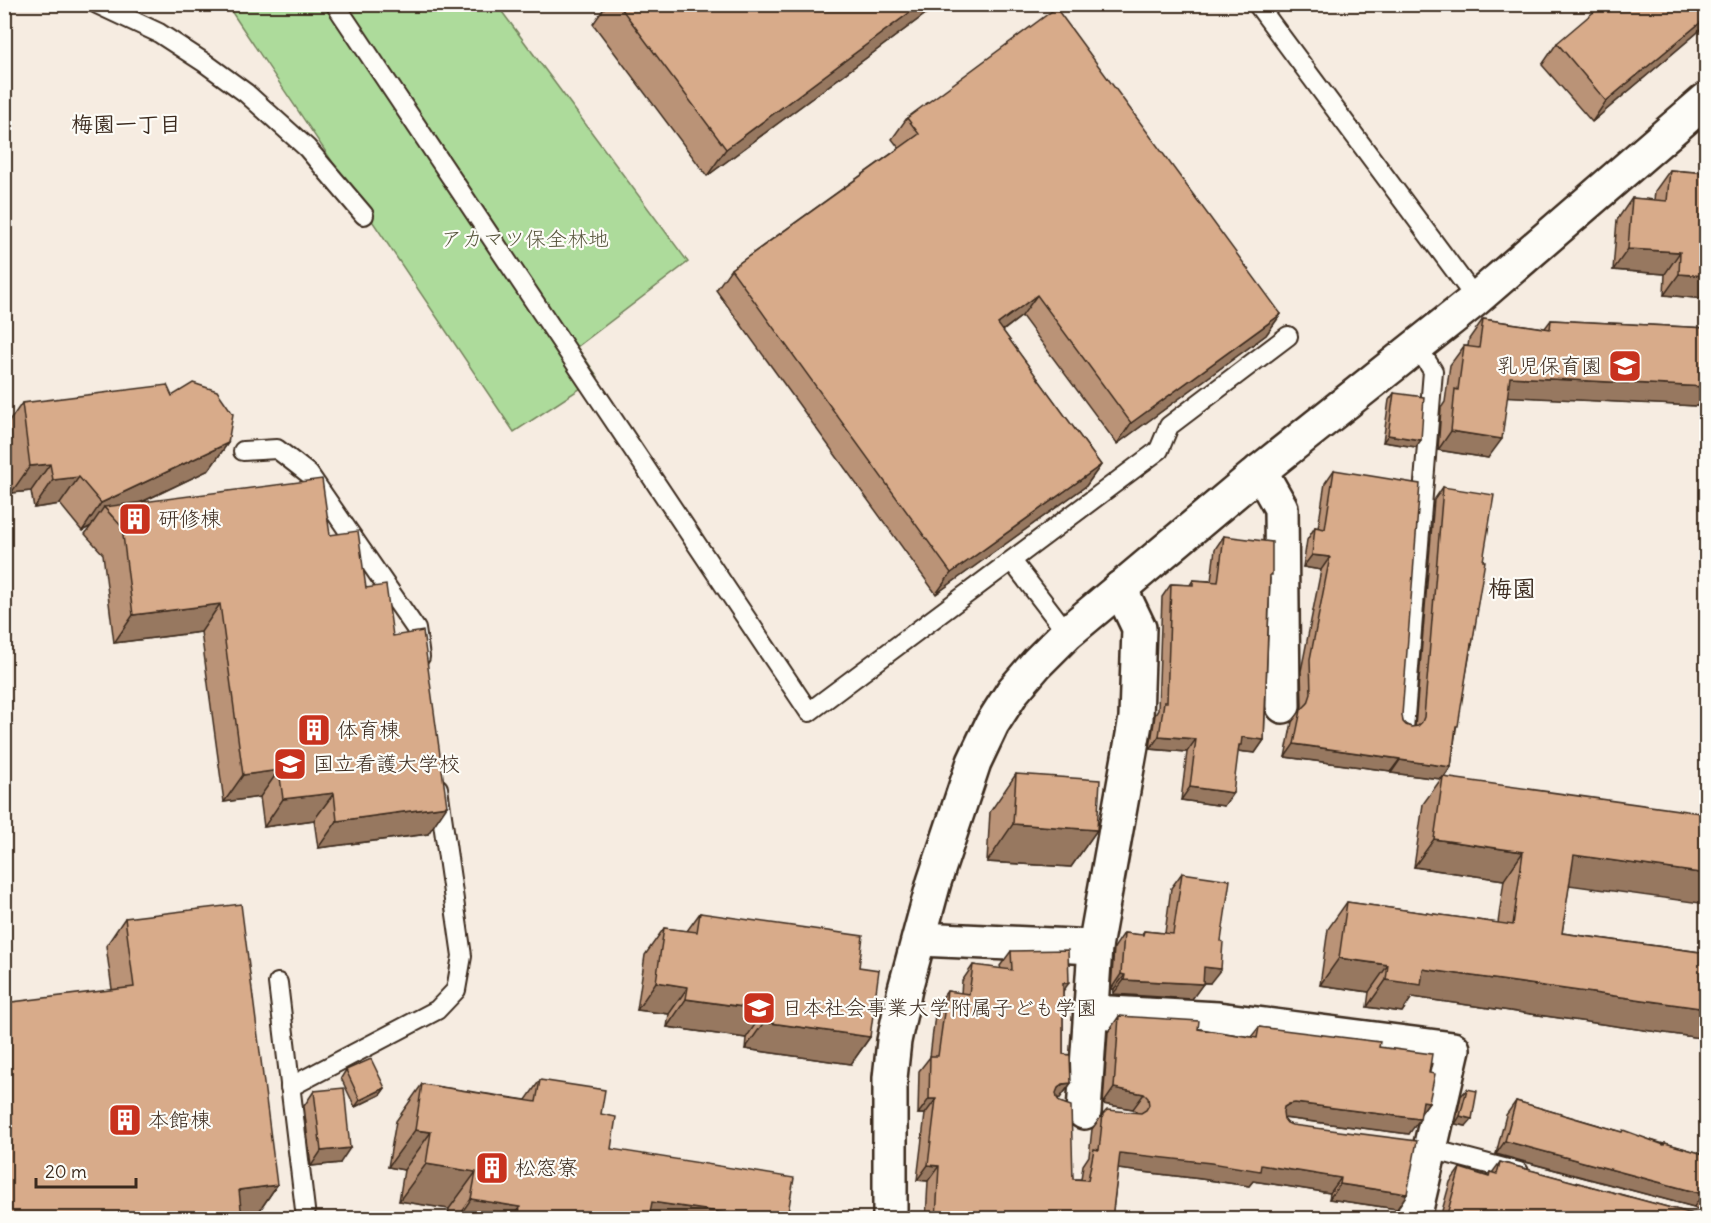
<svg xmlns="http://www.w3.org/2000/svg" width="1711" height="1223" viewBox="0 0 1711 1223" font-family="Delius,'Klee One',sans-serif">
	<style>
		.green { fill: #addb9b; stroke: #74825c; stroke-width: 1.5 }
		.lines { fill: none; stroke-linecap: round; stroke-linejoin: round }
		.service-casing { stroke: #3b2a1e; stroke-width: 22 }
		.minor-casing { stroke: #3b2a1e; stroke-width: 38 }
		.tertiary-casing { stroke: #3b2a1e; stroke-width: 38 }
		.service { stroke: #fdfcf7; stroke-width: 18 }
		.minor { stroke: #fdfcf7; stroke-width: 33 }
		.tertiary { stroke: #fdfcf7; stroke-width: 33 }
		.wall { fill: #ba9377; stroke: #3b2a1e; stroke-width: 1.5 }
		.shaded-wall { fill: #977861; stroke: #3b2a1e; stroke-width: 1.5 }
		.building { fill: #d8ab8a; stroke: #3b2a1e; stroke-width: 1.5 }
		.labels { text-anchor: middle; stroke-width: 4.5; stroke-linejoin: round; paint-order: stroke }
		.park-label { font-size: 21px; fill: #58563d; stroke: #fdfcf7 }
		.poi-label { font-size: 21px; fill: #3b2a1e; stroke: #fdfcf7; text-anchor: start }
		.neighbourhood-label { font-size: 22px; font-weight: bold; fill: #3b2a1e; stroke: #fdfcf7 }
		.quarter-label { font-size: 24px; font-weight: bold; fill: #3b2a1e; stroke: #fdfcf7 }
	</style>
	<rect width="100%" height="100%" fill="#f6ece1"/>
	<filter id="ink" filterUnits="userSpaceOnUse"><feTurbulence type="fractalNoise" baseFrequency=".0167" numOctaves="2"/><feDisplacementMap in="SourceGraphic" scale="12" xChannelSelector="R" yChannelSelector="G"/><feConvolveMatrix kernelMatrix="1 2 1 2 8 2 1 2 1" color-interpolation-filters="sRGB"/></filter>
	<g filter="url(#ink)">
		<path class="green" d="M 227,5 L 497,5 L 688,262 L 577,347 L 598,377 L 514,432 Z"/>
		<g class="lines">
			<g class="service-casing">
				<g id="service">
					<path d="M 97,4 L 159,33 L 205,63 L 246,93 L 307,148 L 364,215"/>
					<path d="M 335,4 L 809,712 L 1159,450 L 1169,426 L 1288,336"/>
					<path d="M 1257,4 L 1476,299"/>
					<path d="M 243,451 L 277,449 L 309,474 L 416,629 L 420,657"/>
					<path d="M 1012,561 L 1067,633"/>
					<path d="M 1404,729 L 1433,371 L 1417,346"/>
					<path d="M 278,983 L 306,1218"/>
					<path d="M 290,1087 L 437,1010 L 456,990 L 462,956 L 438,788"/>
					<path d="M 1423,1147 L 1519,1172"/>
				</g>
			</g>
			<g class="minor-casing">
				<g id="minor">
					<path d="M 1260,471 L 1281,508 L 1283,706"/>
					<path d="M 919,939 L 1095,947"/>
					<path d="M 1092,1012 L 1218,1019 L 1453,1049 L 1414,1218"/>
					<path d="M 1084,1112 L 1095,947 L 1136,718 L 1139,628 L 1120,588"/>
				</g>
			</g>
			<g class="tertiary-casing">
				<path id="tertiary" d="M 890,1218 L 890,1078 L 894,1041 L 905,989 L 934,882 L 974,762 L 992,724 L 1013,691 L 1037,663 L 1067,633 L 1260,471 L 1476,299 L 1706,100"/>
			</g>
			<use href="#service" class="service"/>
			<use href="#minor" class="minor"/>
			<use href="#tertiary" class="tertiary"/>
		</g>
		<g class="wall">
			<path d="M 607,4 L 939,4 L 707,176 L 593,24 Z"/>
			<path d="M 1707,4 L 1707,20 L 1698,32 L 1592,122 L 1542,65 L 1557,43 Z"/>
			<path d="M 907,118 L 1281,314 L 1266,335 L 1117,444 L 1022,316 L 1003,331 L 1101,465 L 1086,486 L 936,594 L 716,290 L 731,269 L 899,148 L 892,139 Z"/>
			<path d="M 1670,170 L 1707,173 L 1707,296 L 1705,299 L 1664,295 L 1665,274 L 1613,270 L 1617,220 L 1632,198 L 1654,200 L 1655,191 Z"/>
			<path d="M 1483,319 L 1545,328 L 1551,320 L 1707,328 L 1707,393 L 1697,406 L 1507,396 L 1488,458 L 1438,450 L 1441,408 L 1445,402 L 1450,365 L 1464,346 L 1468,346 L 1469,339 Z"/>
			<path d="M 1394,393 L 1416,447 L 1383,442 L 1389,400 Z"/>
			<path d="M 172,396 L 228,443 L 209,470 L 142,502 L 330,535 L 366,588 L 393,636 L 428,834 L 318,848 L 314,820 L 264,827 L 260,797 L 224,802 L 201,632 L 114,643 L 103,554 L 85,534 L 91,526 L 82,531 L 60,504 L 34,508 L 31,491 L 11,493 L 4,440 L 4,429 L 22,403 Z"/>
			<path d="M 1334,470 L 1403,722 L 1406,725 L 1411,727 L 1415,727 L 1434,500 L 1443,487 L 1483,561 L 1472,645 L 1471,647 L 1456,729 L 1451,767 L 1444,777 L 1569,885 L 1562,933 L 1707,953 L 1707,1039 L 1412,997 L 1402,1012 L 1367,1007 L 1369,992 L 1320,985 L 1328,929 L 1347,902 L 1498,923 L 1504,880 L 1414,867 L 1423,804 L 1441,779 L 1391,773 L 1391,771 L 1285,757 L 1292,722 L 1301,710 L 1302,706 L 1301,671 L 1321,570 L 1303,567 L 1307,540 L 1315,527 L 1318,528 L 1325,483 Z"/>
			<path d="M 1224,536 L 1270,578 L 1264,740 L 1255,753 L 1238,751 L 1224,806 L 1181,800 L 1187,752 L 1150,749 L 1155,715 L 1158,710 L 1162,597 L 1171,584 L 1190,585 L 1193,580 L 1211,581 L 1215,549 Z"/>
			<path d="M 1016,774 L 1097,830 L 1071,867 L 987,862 L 990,812 Z"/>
			<path d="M 1182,873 L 1210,983 L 1203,983 L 1192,999 L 1113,994 L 1114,989 L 1111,989 L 1114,948 L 1124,933 L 1141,935 L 1144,931 L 1165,933 L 1171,888 Z"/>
			<path d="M 700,913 L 859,967 L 870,1037 L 851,1064 L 745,1049 L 746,1038 L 667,1027 L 669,1014 L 637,1010 L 645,955 L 664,928 L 687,931 Z"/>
			<path d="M 125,918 L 277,1185 L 258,1213 L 242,1215 L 112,989 L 106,946 Z"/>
			<path d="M 1011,951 L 1063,991 L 1063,1054 L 1071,1083 L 1060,1098 L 1058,1098 L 1073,1179 L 1081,1179 L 1083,1165 L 1089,1156 L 1092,1129 L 1103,1114 L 1137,1113 L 1133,1109 L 1103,1104 L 1108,1032 L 1119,1016 L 1251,1037 L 1259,1027 L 1379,1047 L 1429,1073 L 1429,1102 L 1421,1113 L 1409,1134 L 1283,1118 L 1287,1123 L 1407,1194 L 1397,1209 L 1329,1199 L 1330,1193 L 1253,1181 L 1249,1186 L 1201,1179 L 1118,1169 L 1112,1218 L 926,1218 L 928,1181 L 917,1180 L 925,1114 L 918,1114 L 919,1071 L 930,1057 L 936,1006 L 947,991 L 961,993 L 962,981 L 973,965 L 1001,969 L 1000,966 Z"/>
			<path d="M 346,1070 L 385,1088 L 380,1095 L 355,1107 L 341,1078 Z"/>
			<path d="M 540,1080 L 601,1114 L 611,1149 L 787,1218 L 448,1218 L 449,1209 L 399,1201 L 404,1170 L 388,1167 L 396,1121 L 422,1084 L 526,1100 Z"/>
			<path d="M 1467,1089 L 1466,1126 L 1455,1124 L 1461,1096 Z"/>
			<path d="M 314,1091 L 340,1163 L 311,1166 L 304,1106 Z"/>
			<path d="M 1516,1101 L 1664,1144 L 1665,1143 L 1707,1155 L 1707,1218 L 1440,1218 L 1450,1182 L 1460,1168 L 1487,1176 L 1490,1172 L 1492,1173 L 1500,1162 L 1697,1215 L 1702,1216 L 1699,1211 L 1694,1207 L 1496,1154 L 1506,1115 Z"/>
		</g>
		<g class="shaded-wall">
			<path d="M 921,4 L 939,4 L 707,176 L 726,149 Z"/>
			<path d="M 1707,17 L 1707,20 L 1698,32 L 1592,122 L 1606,101 Z"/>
			<path d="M 1628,249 L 1680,252 L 1665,274 L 1613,270 Z"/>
			<path d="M 1679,274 L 1707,276 L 1707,296 L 1705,299 L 1664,295 Z"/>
			<path d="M 1037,295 L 1022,316 L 983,345 L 998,324 Z"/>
			<path d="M 1281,314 L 1266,335 L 1117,444 L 1131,423 Z"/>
			<path d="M 1510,377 L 1707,387 L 1707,393 L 1697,406 L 1497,396 Z"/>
			<path d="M 1451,431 L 1502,439 L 1488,458 L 1438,450 Z"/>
			<path d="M 1388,435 L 1421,440 L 1416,447 L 1383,442 Z"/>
			<path d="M 228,443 L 209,470 L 112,516 L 104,507 L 91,526 L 82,531 L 101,503 Z"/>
			<path d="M 50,464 L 31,491 L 11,493 L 30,466 Z"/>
			<path d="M 1101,465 L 1086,486 L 936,594 L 951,573 Z"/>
			<path d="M 79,477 L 60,504 L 34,508 L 53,480 Z"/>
			<path d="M 1312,555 L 1330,557 L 1321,570 L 1303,567 Z"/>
			<path d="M 220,604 L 201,632 L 114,643 L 133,615 Z"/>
			<path d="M 1159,736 L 1196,739 L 1187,752 L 1150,749 Z"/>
			<path d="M 1242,737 L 1264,740 L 1255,753 L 1237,751 Z"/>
			<path d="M 1294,744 L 1400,759 L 1391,771 L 1285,757 Z"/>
			<path d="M 1400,760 L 1451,767 L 1442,780 L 1443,777 L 1441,779 L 1391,773 Z"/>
			<path d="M 279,770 L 260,797 L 224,802 L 243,775 Z"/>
			<path d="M 1190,787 L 1233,793 L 1224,806 L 1181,800 Z"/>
			<path d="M 334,793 L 314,820 L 264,827 L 283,799 Z"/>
			<path d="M 447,806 L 428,834 L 318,848 L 337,821 Z"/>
			<path d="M 1013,824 L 1097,830 L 1071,867 L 987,862 Z"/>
			<path d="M 1434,839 L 1523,852 L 1504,880 L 1414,867 Z"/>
			<path d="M 1574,855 L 1707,874 L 1707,904 L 1554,883 Z"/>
			<path d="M 1339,958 L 1388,965 L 1369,992 L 1320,985 Z"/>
			<path d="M 1204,967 L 1221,969 L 1210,983 L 1194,982 Z"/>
			<path d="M 1423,969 L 1707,1009 L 1707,1039 L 1412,997 L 1402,1012 L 1367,1007 L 1386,980 Z"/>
			<path d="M 1121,974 L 1125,975 L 1114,989 L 1111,989 Z"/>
			<path d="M 1124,980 L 1203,984 L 1192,999 L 1113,994 Z"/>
			<path d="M 656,982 L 688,987 L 669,1014 L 637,1010 Z"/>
			<path d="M 1063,983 L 1069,983 L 1058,998 Z"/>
			<path d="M 686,999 L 765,1010 L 746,1038 L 667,1027 Z"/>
			<path d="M 764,1022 L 870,1037 L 851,1064 L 745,1049 Z"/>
			<path d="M 1071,1083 L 1060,1098 L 1052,1099 L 1058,1088 L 1063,1084 Z"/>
			<path d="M 385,1088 L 380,1095 L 355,1107 L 360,1100 Z"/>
			<path d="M 1114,1088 L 1144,1094 L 1133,1109 L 1103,1104 Z"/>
			<path d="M 929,1099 L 936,1099 L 925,1114 L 918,1114 Z"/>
			<path d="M 1423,1101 L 1429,1102 L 1418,1117 Z"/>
			<path d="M 1295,1103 L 1420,1119 L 1409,1134 L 1284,1118 L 1278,1119 L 1284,1107 L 1289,1104 Z"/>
			<path d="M 1460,1116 L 1472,1119 L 1466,1126 L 1455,1124 Z"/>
			<path d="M 415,1130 L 431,1132 L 404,1170 L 388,1167 Z"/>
			<path d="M 1505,1141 L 1703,1194 L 1694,1207 L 1496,1154 Z"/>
			<path d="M 350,1148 L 340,1163 L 311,1166 L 321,1151 Z"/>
			<path d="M 1120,1153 L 1261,1165 L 1341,1178 L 1330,1193 L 1253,1181 L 1249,1186 L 1201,1179 L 1109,1168 Z"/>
			<path d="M 426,1164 L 476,1172 L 449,1209 L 399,1201 Z"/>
			<path d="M 928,1165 L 939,1166 L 928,1181 L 917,1180 Z"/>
			<path d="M 1340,1184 L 1407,1194 L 1397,1209 L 1329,1199 Z"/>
			<path d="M 277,1185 L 258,1213 L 220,1218 L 239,1190 Z"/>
			<path d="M 471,1199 L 520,1207 L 512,1218 L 458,1218 Z"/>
			<path d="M 652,1202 L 759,1218 L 640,1218 Z"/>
		</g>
		<g class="building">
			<path d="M 618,4 L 921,4 L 726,149 Z"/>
			<path d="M 1603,4 L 1707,4 L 1707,17 L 1606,101 L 1557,43 Z"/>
			<path d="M 1056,8 L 1281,314 L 1131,423 L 1037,295 L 998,324 L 1101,465 L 951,573 L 731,269 L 919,134 L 907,118 Z"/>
			<path d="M 1670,170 L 1707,173 L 1707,276 L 1679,274 L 1680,252 L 1628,249 L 1632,198 L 1667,201 Z"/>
			<path d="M 1483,319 L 1550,329 L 1551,320 L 1707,328 L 1707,387 L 1510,377 L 1502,439 L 1451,431 L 1455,389 L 1458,390 L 1464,346 L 1479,348 Z"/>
			<path d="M 193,383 L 217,391 L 233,414 L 228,443 L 101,503 L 79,477 L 53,480 L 50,464 L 30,466 L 22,403 L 167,385 L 172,396 Z"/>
			<path d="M 1394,393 L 1424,397 L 1421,440 L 1388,435 Z"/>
			<path d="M 1334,470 L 1420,484 L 1402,715 L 1403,722 L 1406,725 L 1411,727 L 1418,726 L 1422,722 L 1424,717 L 1443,487 L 1494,495 L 1483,561 L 1485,561 L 1477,609 L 1478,609 L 1472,645 L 1471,644 L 1458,726 L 1456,726 L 1451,767 L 1400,760 L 1400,759 L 1294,744 L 1301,710 L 1308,703 L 1311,694 L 1310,659 L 1330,557 L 1312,555 L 1315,527 L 1325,529 Z"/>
			<path d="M 322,479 L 330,535 L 358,531 L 366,588 L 386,585 L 393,636 L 423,631 L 447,806 L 337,821 L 334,793 L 283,799 L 279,770 L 243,775 L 220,604 L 133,615 L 122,527 L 104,507 Z"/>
			<path d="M 1224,536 L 1272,542 L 1272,575 L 1270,575 L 1264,740 L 1242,737 L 1241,745 L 1239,745 L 1233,793 L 1190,787 L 1196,739 L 1159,736 L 1164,702 L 1167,702 L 1171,584 L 1193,585 L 1193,580 L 1218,582 Z"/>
			<path d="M 1016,774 L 1100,780 L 1097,830 L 1013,824 Z"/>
			<path d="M 1443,777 L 1707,814 L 1707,874 L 1574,855 L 1562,933 L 1707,953 L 1707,1009 L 1423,969 L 1421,985 L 1386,980 L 1388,965 L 1339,958 L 1347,902 L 1513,925 L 1523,852 L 1434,839 Z"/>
			<path d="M 1182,873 L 1230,880 L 1221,941 L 1223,942 L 1221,969 L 1204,967 L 1203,984 L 1124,980 L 1125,975 L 1121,974 L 1124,933 L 1143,935 L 1144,931 L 1173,934 Z"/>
			<path d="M 241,904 L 277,1185 L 239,1190 L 242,1218 L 4,1218 L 4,1003 L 134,987 L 125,918 Z"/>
			<path d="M 700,913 L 863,936 L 859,967 L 879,970 L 870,1037 L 764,1022 L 765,1010 L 686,999 L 688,987 L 656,982 L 664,928 L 697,932 Z"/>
			<path d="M 1068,950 L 1069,983 L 1063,983 L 1063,1054 L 1070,1055 L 1071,1083 L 1063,1084 L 1058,1088 L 1056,1093 L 1057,1098 L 1060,1102 L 1071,1106 L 1073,1179 L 1088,1180 L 1094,1149 L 1099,1150 L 1103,1114 L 1107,1110 L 1141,1113 L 1146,1110 L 1149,1105 L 1148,1098 L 1144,1094 L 1114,1088 L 1119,1016 L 1199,1021 L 1198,1029 L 1257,1038 L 1259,1027 L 1380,1042 L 1379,1047 L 1432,1054 L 1429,1073 L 1435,1074 L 1429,1102 L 1423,1101 L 1420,1119 L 1295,1103 L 1289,1104 L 1284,1107 L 1283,1112 L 1284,1119 L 1287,1123 L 1292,1125 L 1417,1141 L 1407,1194 L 1340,1184 L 1341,1178 L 1261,1165 L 1260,1171 L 1211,1163 L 1120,1153 L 1112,1218 L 936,1218 L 939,1166 L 928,1165 L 936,1099 L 929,1099 L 930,1056 L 938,1056 L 947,991 L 969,994 L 973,965 L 1012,970 L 1011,951 Z"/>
			<path d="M 371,1059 L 385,1088 L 360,1100 L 346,1070 Z"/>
			<path d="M 540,1080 L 605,1090 L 601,1114 L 616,1117 L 611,1149 L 794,1178 L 787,1218 L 759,1218 L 652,1202 L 649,1218 L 518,1218 L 520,1207 L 471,1199 L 476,1172 L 426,1164 L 431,1132 L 415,1130 L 422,1084 L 536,1102 Z"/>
			<path d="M 344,1088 L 350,1148 L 321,1151 L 314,1091 Z"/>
			<path d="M 1467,1089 L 1477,1091 L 1472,1119 L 1460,1116 Z"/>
			<path d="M 1516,1101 L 1622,1132 L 1623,1130 L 1664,1145 L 1665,1143 L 1707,1155 L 1707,1196 L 1703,1194 L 1505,1141 Z"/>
			<path d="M 1500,1162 L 1697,1215 L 1703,1216 L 1707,1214 L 1707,1218 L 1446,1218 L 1460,1168 L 1489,1177 L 1490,1172 L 1497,1174 Z"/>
		</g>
	</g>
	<defs>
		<g id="school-square" transform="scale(1.725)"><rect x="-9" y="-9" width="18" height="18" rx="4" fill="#c8321e" stroke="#fdfcf7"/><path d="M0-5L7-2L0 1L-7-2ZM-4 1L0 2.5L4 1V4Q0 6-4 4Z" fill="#fff"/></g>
		<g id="building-square" transform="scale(1.725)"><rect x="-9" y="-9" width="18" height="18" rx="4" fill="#c8321e" stroke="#fdfcf7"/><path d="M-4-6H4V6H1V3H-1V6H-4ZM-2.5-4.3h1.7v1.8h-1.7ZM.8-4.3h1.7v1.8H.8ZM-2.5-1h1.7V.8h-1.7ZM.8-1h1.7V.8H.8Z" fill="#fff"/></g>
		<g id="university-square" transform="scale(1.725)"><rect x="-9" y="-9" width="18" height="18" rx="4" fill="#c8321e" stroke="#fdfcf7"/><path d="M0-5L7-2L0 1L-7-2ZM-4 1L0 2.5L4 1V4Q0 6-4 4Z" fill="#fff"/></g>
	</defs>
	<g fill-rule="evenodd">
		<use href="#school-square" x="1625" y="366"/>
		<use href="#building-square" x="135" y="519"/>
		<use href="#building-square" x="314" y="730"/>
		<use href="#university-square" x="290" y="764"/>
		<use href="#school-square" x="759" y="1008"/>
		<use href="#building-square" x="125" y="1120"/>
		<use href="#building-square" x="492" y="1168"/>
	</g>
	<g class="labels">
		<g class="park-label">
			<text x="525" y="246">アカマツ保全林地</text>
		</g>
		<g class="poi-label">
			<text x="1602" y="373" text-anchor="end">乳児保育園</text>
			<text x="158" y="526">研修棟</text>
			<text x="337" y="737">体育棟</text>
			<text x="313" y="771">国立看護大学校</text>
			<text x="782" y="1015">日本社会事業大学附属子ども学園</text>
			<text x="148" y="1127">本館棟</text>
			<text x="515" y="1175">松窓寮</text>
		</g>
		<g class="neighbourhood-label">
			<text x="126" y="132">梅園一丁目</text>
		</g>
		<g class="quarter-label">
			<text x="1512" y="597">梅園</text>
		</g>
	</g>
	<rect width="1711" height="1223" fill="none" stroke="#fdfcf7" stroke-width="24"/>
	<rect x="12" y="12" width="1687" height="1199" fill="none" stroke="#3b2a1e" stroke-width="2" filter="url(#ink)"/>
	<path d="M36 1178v9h100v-9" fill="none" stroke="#3b2a1e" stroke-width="3"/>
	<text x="45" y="1178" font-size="18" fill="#3b2a1e" stroke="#fdfcf7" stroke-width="4.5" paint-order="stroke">20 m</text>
</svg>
